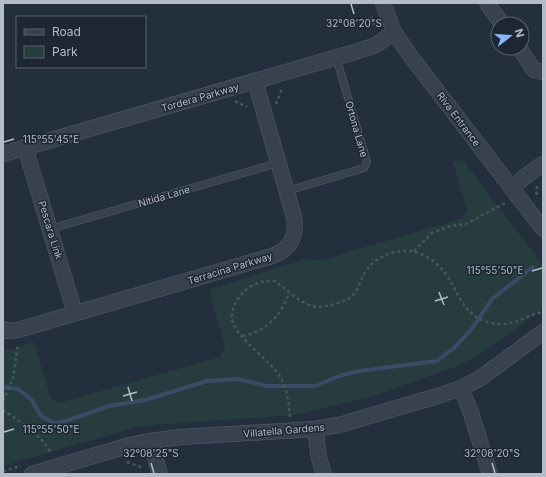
<svg xmlns="http://www.w3.org/2000/svg" width="546" height="477" viewBox="0 0 546 477" font-family="Inter,sans-serif">
	<style>
		.green { fill: #263c3f }
		.lines { fill: none; stroke-linecap: round; stroke-linejoin: round }
		.stream { stroke: #394c67; stroke-width: 4 }
		.service-casing { stroke: #565f6c; stroke-width: 8 }
		.minor-casing { stroke: #565f6c; stroke-width: 16 }
		.path { stroke: #44595c; stroke-width: 2.5; stroke-dasharray: 3 3; stroke-linecap: butt }
		.service { stroke: #38414e; stroke-width: 7 }
		.minor { stroke: #38414e; stroke-width: 15 }
		.ticks { fill: none; stroke: #b4bcc9; stroke-width: 1.5 }
		.labels { text-anchor: middle; stroke-width: 3; stroke-linejoin: round; paint-order: stroke }
		.street-label { font-size: 10px; fill: #b4bcc9; stroke: #1d2633 }
		.ticks-label { font-size: 10px; text-anchor: middle; fill: #b4bcc9; stroke: #1d2633; stroke-width: 3; stroke-linejoin: round; paint-order: stroke }
	</style>
	<rect width="100%" height="100%" fill="#242f3e"/>
	<path class="green" d="M 463,160 L 543,265 L 543,308 L 510,334 L 463,364 L 374,396 L 295,415 L 140,426 L 3,466 L 3,350 L 10,350 L 34,342 L 51,399 L 59,403 L 220,357 L 225,348 L 209,290 L 305,259 L 322,260 L 463,218 L 467,211 L 453,162 Z"/>
	<g class="lines">
		<path class="stream" d="M 3,387 L 18,389 L 31,399 L 41,416 L 54,423 L 66,421 L 109,406 L 145,400 L 207,381 L 238,379 L 267,386 L 315,386 L 342,375 L 359,371 L 437,361 L 454,348 L 471,330 L 492,299 L 533,267"/>
		<g class="service-casing">
			<g id="service">
				<path d="M 287,191 L 364,168 L 367,162 L 336,57"/>
				<path d="M 50,229 L 278,163"/>
			</g>
		</g>
		<g class="minor-casing">
			<g id="minor">
				<path d="M 383,3 L 394,32 L 412,58 L 543,229"/>
				<path d="M 487,3 L 502,24"/>
				<path d="M 519,48 L 534,70 L 543,72"/>
				<path d="M 25,147 L 75,313"/>
				<path d="M 3,154 L 355,52 L 376,45 L 394,32"/>
				<path d="M 511,188 L 531,172 L 543,164"/>
				<path d="M 3,329 L 6,331 L 18,330 L 272,256 C 291,249 297,236 294,217 L 255,81"/>
				<path d="M 461,388 L 471,413 L 490,474"/>
				<path d="M 315,429 L 319,458 L 324,474"/>
				<path d="M 150,441 L 160,474"/>
				<path d="M 32,474 L 134,444 L 150,441 L 181,437 L 315,429 L 339,425 L 441,395 L 461,388 L 479,379 L 543,332"/>
			</g>
		</g>
		<g class="path">
			<path d="M 371,17 L 374,24 L 376,26"/>
			<path d="M 235,101 L 247,107"/>
			<path d="M 276,104 L 282,88"/>
			<path d="M 537,186 L 536,192 L 538,197"/>
			<path d="M 414,251 L 432,233 L 450,226 L 466,224 L 505,203"/>
			<path d="M 243,336 C 258,333 272,324 281,310 C 285,304 286,298 290,293"/>
			<path d="M 3,401 L 13,378 L 18,344"/>
			<path d="M 3,410 C 19,421 42,436 51,453"/>
			<path d="M 290,417 C 289,403 287,390 281,378 C 271,361 234,336 232,319 C 231,310 236,300 242,294 C 250,284 263,280 275,281 C 287,290 298,302 313,306 C 319,308 326,306 331,305 C 339,303 347,301 353,295 C 358,290 360,282 363,276 C 372,259 389,250 408,251 C 414,251 419,253 425,256 C 462,273 452,324 503,324 C 517,324 529,314 543,312"/>
			<path d="M 127,462 L 143,468"/>
			<path d="M 3,471 L 21,466"/>
		</g>
		<use href="#service" class="service"/>
		<use href="#minor" class="minor"/>
	</g>
	<path class="ticks" d="M 351,4 L 354,14M 4,142 L 14,139M 532,271 L 542,268M 439,292 L 444,305M 435,301 L 448,297M 128,387 L 132,401M 123,396 L 137,392M 4,432 L 14,429M 151,463 L 154,473M 492,463 L 495,473"/>
	<g class="labels">
		<g class="street-label">
			<text transform="translate(200 97) rotate(-16)" y="4">Tordera Parkway</text>
			<text transform="translate(459 119) rotate(53)" y="4">Riva Entrance</text>
			<text transform="translate(357 129) rotate(74)" y="4">Ortona Lane</text>
			<text transform="translate(164 196) rotate(-16)" y="4">Nitida Lane</text>
			<text transform="translate(51 230) rotate(73)" y="4">Pescara Link</text>
			<text transform="translate(230 268) rotate(-17)" y="4">Terracina Parkway</text>
			<text transform="translate(284 430) rotate(-5)" y="4">Villatella Gardens</text>
		</g>
	</g>
	<g class="ticks-label">
		<text x="354" y="27">32°08'20"S</text>
		<text x="51" y="143">115°55'45"E</text>
		<text x="495" y="274">115°55'50"E</text>
		<text x="51" y="433">115°55'50"E</text>
		<text x="151" y="457">32°08'25"S</text>
		<text x="492" y="457">32°08'20"S</text>
	</g>
	<rect width="546" height="477" fill="none" stroke="#b4bcc9" stroke-width="8"/>
	<rect x="16" y="16" width="130" height="52" fill="#1d2633" stroke="#59626f"/>
	<rect x="24" y="29" width="20" height="6" fill="#38414e" stroke="#59626f"/>
	<text x="52" y="36" font-size="12" fill="#b4bcc9">Road</text>
	<rect x="24" y="46" width="20" height="12" fill="#263c3f" stroke="#59626f"/>
	<text x="52" y="56" font-size="12" fill="#b4bcc9">Park</text>
	<g transform="translate(510 36) rotate(73)"><circle r="19" fill="#1d2633" stroke="#59626f"/>
	<path d="M0-3L7 15L0 10L-7 15Z" fill="#8ab4f8"/>
	<text y="-6" font-size="11" font-weight="bold" text-anchor="middle" fill="#b4bcc9">N</text>
	</g>
</svg>
